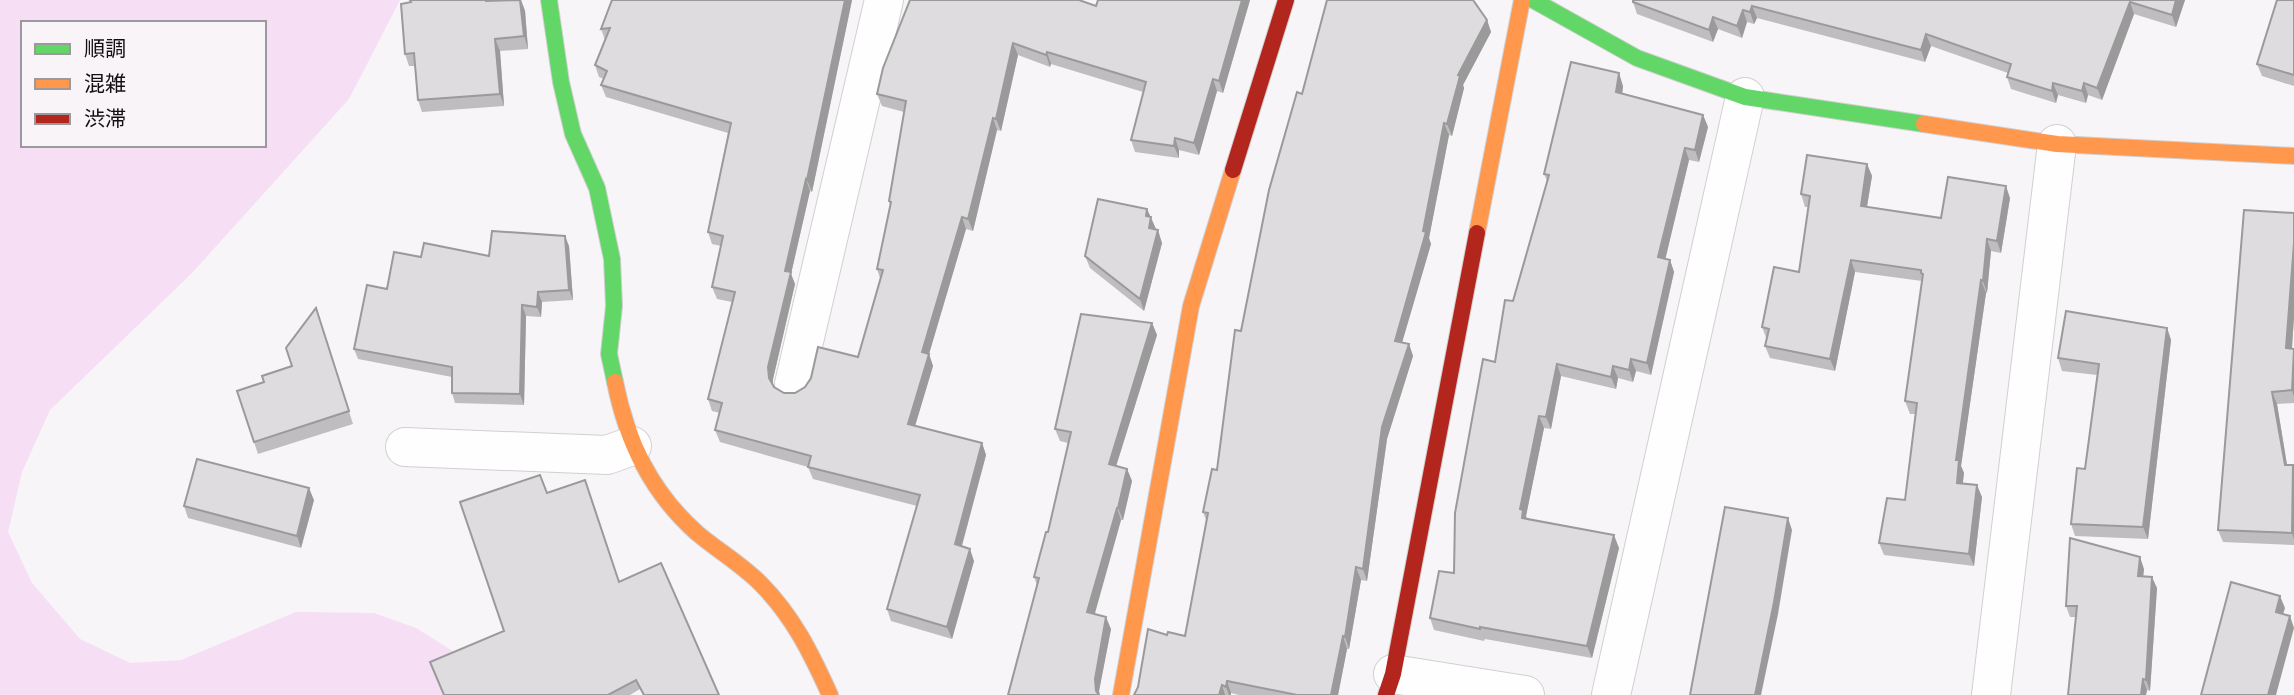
<svg xmlns="http://www.w3.org/2000/svg" width="2294" height="695" viewBox="0 0 2294 695" font-family="'Alegreya Sans','Noto Sans JP',sans-serif">
	<style>
		.green { fill: #f6def5; fill-rule: evenodd }
		.lines { fill: none; stroke-linecap: round; stroke-linejoin: round }
		.street-casing { stroke: #d1d0d1; stroke-width: 40 }
		.fast-casing { stroke: #d1d0d1; stroke-width: 18 }
		.slow-casing { stroke: #d1d0d1; stroke-width: 18 }
		.jam-casing { stroke: #d1d0d1; stroke-width: 18 }
		.street { stroke: #fefefe; stroke-width: 38 }
		.fast { stroke: #63d668; stroke-width: 16 }
		.slow { stroke: #ff974d; stroke-width: 16 }
		.jam { stroke: #b3261e; stroke-width: 16 }
		.wall { fill: #bfbdbf }
		.shaded-wall { fill: #9b9a9b }
		.building { fill: #dedcde; stroke: #9b9a9b; stroke-width: 2 }
	</style>
	<rect width="100%" height="100%" fill="#f7f5f7"/>
	<path class="green" d="M 0,0 L 400,0 L 349,99 L 192,273 L 50,410 L 22,472 L 8,532 L 32,583 L 80,639 L 130,663 L 181,660 L 296,612 L 374,613 L 416,628 L 467,660 L 488,695 L 0,695 ZM 23,23 L 264,23 L 264,145 L 23,145 Z"/>
	<g class="lines">
		<g class="street-casing">
			<g id="street">
				<path d="M 794,384 L 884,0"/>
				<path d="M 405,447 L 607,455 L 632,446"/>
				<path d="M 1393,674 L 1525,695"/>
				<path d="M 1611,695 L 1745,97"/>
				<path d="M 1991,695 L 2057,144"/>
			</g>
		</g>
		<g class="fast-casing">
			<g id="fast">
				<path d="M 549,0 L 561,82 L 573,134 L 597,188 L 612,259 L 614,306 L 609,354 L 615,382"/>
				<path d="M 1533,0 L 1637,58 L 1745,97 L 1924,124"/>
			</g>
		</g>
		<g class="slow-casing">
			<g id="slow">
				<path d="M 1924,124 L 2057,144 L 2294,156"/>
				<path d="M 1477,233 L 1522,0"/>
				<path d="M 615,382 C 627,442 651,492 697,533 C 717,550 741,564 760,583 C 793,616 811,653 830,695"/>
				<path d="M 1121,695 L 1191,306 L 1233,170"/>
			</g>
		</g>
		<g class="jam-casing">
			<g id="jam">
				<path d="M 1233,170 L 1286,0"/>
				<path d="M 1386,695 L 1393,674 L 1477,233"/>
			</g>
		</g>
		<use href="#street" class="street"/>
		<use href="#fast" class="fast"/>
		<use href="#slow" class="slow"/>
		<use href="#jam" class="jam"/>
	</g>
	<g class="wall">
		<path d="M 410,0 L 521,0 L 525,11 L 528,49 L 500,51 L 504,106 L 422,112 L 418,100 L 415,66 L 409,66 L 405,54 Z"/>
		<path d="M 852,0 L 812,192 L 810,191 L 791,274 L 795,284 L 773,379 L 773,385 L 774,387 L 784,393 L 795,393 L 858,357 L 880,278 L 877,269 L 890,205 L 889,201 L 904,112 L 882,106 L 877,94 L 1096,6 L 1098,0 L 1250,0 L 1223,93 L 1217,91 L 1199,155 L 1179,150 L 1179,158 L 1135,152 L 1131,140 L 1143,92 L 1051,64 L 1050,67 L 1018,55 L 1001,131 L 997,130 L 973,231 L 966,229 L 929,354 L 933,366 L 915,426 L 982,443 L 986,455 L 962,546 L 974,561 L 952,639 L 891,621 L 887,609 L 917,506 L 813,479 L 808,467 L 720,442 L 715,430 L 720,413 L 712,411 L 708,399 L 732,302 L 717,299 L 712,287 L 721,246 L 712,244 L 708,232 L 728,133 L 606,97 L 601,85 L 604,79 L 599,77 L 595,65 L 605,40 L 601,29 Z"/>
		<path d="M 1633,0 L 2185,0 L 2176,27 L 2134,14 L 2102,100 L 2088,95 L 2086,103 L 2058,95 L 2056,103 L 2011,89 L 2007,77 L 2008,73 L 1931,46 L 1925,62 L 1757,18 L 1754,24 L 1747,22 L 1742,38 L 1718,29 L 1713,42 L 1637,14 L 1633,2 Z"/>
		<path d="M 2294,0 L 2294,86 L 2262,76 L 2257,64 Z"/>
		<path d="M 1487,20 L 1491,32 L 1463,85 L 1464,88 L 1452,136 L 1449,135 L 1429,238 L 1431,244 L 1402,342 L 1409,344 L 1413,356 L 1387,439 L 1367,581 L 1361,580 L 1349,649 L 1347,649 L 1338,695 L 1239,695 L 1231,693 L 1231,695 L 1134,695 L 1167,635 L 1185,636 L 1206,520 L 1203,512 L 1217,470 L 1241,331 L 1302,94 Z"/>
		<path d="M 1623,86 L 1622,94 L 1703,115 L 1708,127 L 1699,162 L 1689,160 L 1665,259 L 1670,260 L 1674,272 L 1651,375 L 1636,371 L 1633,382 L 1618,378 L 1616,389 L 1561,376 L 1551,429 L 1544,428 L 1526,516 L 1527,519 L 1619,548 L 1592,658 L 1485,639 L 1484,641 L 1434,630 L 1430,618 L 1454,573 L 1495,362 L 1547,181 L 1544,174 Z"/>
		<path d="M 1867,164 L 1872,176 L 1867,207 L 1941,218 L 2010,198 L 2001,253 L 1991,251 L 1987,293 L 1986,293 L 1961,466 L 1964,473 L 1963,483 L 1982,497 L 1974,566 L 1884,555 L 1879,543 L 1905,500 L 1915,414 L 1910,414 L 1905,401 L 1922,281 L 1855,272 L 1835,371 L 1770,358 L 1765,346 L 1767,340 L 1762,327 L 1799,272 L 1809,207 L 1805,207 L 1801,194 Z"/>
		<path d="M 1147,209 L 1162,243 L 1144,311 L 1090,268 L 1085,256 Z"/>
		<path d="M 2294,213 L 2294,317 L 2292,349 L 2294,349 L 2294,403 L 2277,404 L 2287,465 L 2293,465 L 2294,467 L 2294,545 L 2223,542 L 2218,530 Z"/>
		<path d="M 569,246 L 573,300 L 542,302 L 541,317 L 526,316 L 524,405 L 455,403 L 452,393 L 452,377 L 358,359 L 354,349 L 387,289 L 489,256 Z"/>
		<path d="M 316,308 L 353,424 L 258,454 L 254,442 L 264,382 L 292,366 Z"/>
		<path d="M 1152,323 L 1157,335 L 1116,466 L 1127,469 L 1132,481 L 1123,520 L 1121,520 L 1094,614 L 1111,629 L 1099,691 L 1037,585 L 1034,577 L 1048,532 L 1068,443 L 1060,441 L 1055,429 Z"/>
		<path d="M 2167,328 L 2171,340 L 2148,539 L 2075,536 L 2071,524 L 2085,469 L 2097,375 L 2062,371 L 2058,358 Z"/>
		<path d="M 547,493 L 619,581 L 719,695 L 643,695 L 640,689 L 630,695 L 443,695 L 504,631 Z"/>
		<path d="M 314,500 L 301,548 L 188,518 L 184,506 Z"/>
		<path d="M 2144,569 L 2143,576 L 2157,588 L 2150,691 L 2147,690 L 2146,695 L 2068,695 L 2076,617 L 2070,617 L 2066,606 Z"/>
	</g>
	<g class="shaded-wall">
		<path d="M 521,0 L 525,11 L 528,49 L 524,36 Z"/>
		<path d="M 845,0 L 852,0 L 812,192 L 807,180 Z"/>
		<path d="M 1242,0 L 1250,0 L 1223,93 L 1219,81 Z"/>
		<path d="M 2176,0 L 2185,0 L 2176,27 L 2172,15 Z"/>
		<path d="M 2130,2 L 2134,14 L 2102,100 L 2097,88 Z"/>
		<path d="M 1752,6 L 1757,18 L 1754,24 L 1750,12 Z"/>
		<path d="M 1743,10 L 1747,22 L 1742,38 L 1737,26 Z"/>
		<path d="M 1713,17 L 1718,29 L 1713,42 L 1709,30 Z"/>
		<path d="M 1487,20 L 1491,32 L 1463,85 L 1464,88 L 1452,136 L 1447,124 L 1458,75 Z"/>
		<path d="M 1926,34 L 1931,46 L 1925,62 L 1921,50 Z"/>
		<path d="M 495,39 L 500,51 L 504,106 L 500,94 Z"/>
		<path d="M 1013,43 L 1018,55 L 1001,131 L 996,119 Z"/>
		<path d="M 1047,52 L 1051,64 L 1050,67 L 1046,55 Z"/>
		<path d="M 1619,73 L 1623,86 L 1621,104 L 1616,92 Z"/>
		<path d="M 1213,79 L 1217,91 L 1199,155 L 1194,143 Z"/>
		<path d="M 2053,83 L 2058,95 L 2056,103 L 2052,91 Z"/>
		<path d="M 2084,83 L 2088,95 L 2086,103 L 2082,91 Z"/>
		<path d="M 1703,115 L 1708,127 L 1699,162 L 1695,150 Z"/>
		<path d="M 993,118 L 997,130 L 973,231 L 968,219 Z"/>
		<path d="M 1444,123 L 1449,135 L 1429,238 L 1431,244 L 1399,353 L 1395,341 L 1423,231 Z"/>
		<path d="M 1175,138 L 1179,150 L 1179,158 L 1174,146 Z"/>
		<path d="M 1685,148 L 1689,160 L 1663,269 L 1658,257 Z"/>
		<path d="M 1867,164 L 1872,176 L 1865,218 L 1861,206 Z"/>
		<path d="M 806,179 L 810,191 L 791,274 L 795,284 L 773,379 L 773,390 L 769,378 L 768,367 L 785,271 Z"/>
		<path d="M 2006,186 L 2010,198 L 2001,253 L 1997,241 Z"/>
		<path d="M 1147,209 L 1156,229 L 1153,240 L 1146,216 Z"/>
		<path d="M 962,217 L 966,229 L 929,354 L 933,366 L 912,436 L 908,424 L 922,352 Z"/>
		<path d="M 1158,230 L 1162,243 L 1144,311 L 1140,299 Z"/>
		<path d="M 565,236 L 569,246 L 573,300 L 569,290 Z"/>
		<path d="M 1987,239 L 1991,251 L 1987,293 L 1983,281 Z"/>
		<path d="M 2294,243 L 2294,317 L 2291,360 L 2286,348 Z"/>
		<path d="M 1670,260 L 1674,272 L 1651,375 L 1647,363 Z"/>
		<path d="M 1851,260 L 1855,272 L 1835,371 L 1830,359 Z"/>
		<path d="M 1981,280 L 1986,293 L 1961,466 L 1964,473 L 1961,495 L 1957,483 L 1956,460 Z"/>
		<path d="M 538,292 L 542,302 L 541,317 L 537,307 Z"/>
		<path d="M 522,305 L 526,316 L 524,405 L 520,394 Z"/>
		<path d="M 1152,323 L 1157,335 L 1113,476 L 1109,464 Z"/>
		<path d="M 2167,328 L 2171,340 L 2148,539 L 2143,527 Z"/>
		<path d="M 1409,344 L 1413,356 L 1387,439 L 1367,581 L 1363,569 L 1382,427 Z"/>
		<path d="M 2294,352 L 2294,397 L 2292,390 Z"/>
		<path d="M 1631,359 L 1636,371 L 1633,382 L 1629,370 Z"/>
		<path d="M 1557,364 L 1561,376 L 1551,429 L 1546,417 Z"/>
		<path d="M 1613,366 L 1618,378 L 1616,389 L 1611,377 Z"/>
		<path d="M 2272,392 L 2277,404 L 2289,477 L 2285,465 Z"/>
		<path d="M 1539,416 L 1544,428 L 1526,516 L 1528,522 L 1522,518 L 1520,509 Z"/>
		<path d="M 982,443 L 986,455 L 959,556 L 955,544 Z"/>
		<path d="M 2293,465 L 2294,467 L 2294,539 L 2292,533 Z"/>
		<path d="M 1127,469 L 1132,481 L 1123,520 L 1118,508 Z"/>
		<path d="M 1977,485 L 1982,497 L 1974,566 L 1969,554 Z"/>
		<path d="M 309,488 L 314,500 L 301,548 L 297,536 Z"/>
		<path d="M 1117,508 L 1121,520 L 1092,624 L 1087,612 Z"/>
		<path d="M 1788,518 L 1792,530 L 1778,614 L 1761,695 L 1755,695 Z"/>
		<path d="M 1614,535 L 1619,548 L 1592,658 L 1587,646 Z"/>
		<path d="M 970,549 L 974,561 L 952,639 L 947,627 Z"/>
		<path d="M 2140,557 L 2144,569 L 2142,587 L 2138,576 Z"/>
		<path d="M 1356,567 L 1361,580 L 1349,649 L 1345,637 Z"/>
		<path d="M 2152,577 L 2157,588 L 2150,691 L 2146,680 Z"/>
		<path d="M 2280,596 L 2285,608 L 2280,624 L 2276,612 Z"/>
		<path d="M 2290,616 L 2294,628 L 2276,695 L 2268,695 Z"/>
		<path d="M 1106,617 L 1111,629 L 1099,691 L 1100,695 L 1096,691 L 1095,679 Z"/>
		<path d="M 1343,636 L 1347,649 L 1338,695 L 1331,695 Z"/>
		<path d="M 2143,679 L 2147,690 L 2146,695 L 2141,695 Z"/>
		<path d="M 1227,681 L 1231,693 L 1231,695 L 1229,695 L 1226,687 Z"/>
		<path d="M 1222,685 L 1225,695 L 1219,695 Z"/>
	</g>
	<g class="building">
		<path d="M 410,0 L 486,0 L 486,1 L 520,0 L 524,36 L 495,39 L 500,94 L 418,100 L 414,53 L 405,54 L 401,4 L 411,2 Z"/>
		<path d="M 612,0 L 845,0 L 807,180 L 806,179 L 785,271 L 791,272 L 768,367 L 769,378 L 774,387 L 784,393 L 795,393 L 805,387 L 811,378 L 818,347 L 858,357 L 883,270 L 877,269 L 891,202 L 889,201 L 906,101 L 877,94 L 883,68 L 910,0 L 1079,0 L 1096,6 L 1098,0 L 1242,0 L 1219,81 L 1213,79 L 1194,143 L 1175,138 L 1174,146 L 1131,140 L 1146,82 L 1047,52 L 1046,55 L 1013,43 L 996,119 L 993,118 L 968,219 L 962,217 L 922,352 L 929,354 L 908,424 L 982,443 L 955,544 L 970,549 L 947,627 L 887,609 L 920,495 L 808,467 L 811,456 L 715,430 L 722,403 L 708,399 L 735,292 L 712,287 L 723,236 L 708,232 L 731,123 L 601,85 L 607,71 L 595,65 L 610,28 L 601,29 Z"/>
		<path d="M 1327,0 L 1473,0 L 1487,20 L 1458,75 L 1460,76 L 1447,124 L 1444,123 L 1423,231 L 1426,232 L 1395,341 L 1409,344 L 1382,427 L 1363,569 L 1356,567 L 1345,637 L 1343,636 L 1331,695 L 1297,695 L 1227,681 L 1226,687 L 1222,685 L 1219,695 L 1134,695 L 1138,687 L 1148,629 L 1167,635 L 1168,632 L 1185,636 L 1208,513 L 1203,512 L 1212,469 L 1217,470 L 1235,330 L 1241,331 L 1269,190 L 1297,92 L 1302,94 Z"/>
		<path d="M 1633,0 L 2176,0 L 2172,15 L 2130,2 L 2097,88 L 2084,83 L 2082,91 L 2053,83 L 2052,91 L 2007,77 L 2011,64 L 1926,34 L 1921,50 L 1752,6 L 1750,12 L 1743,10 L 1737,26 L 1713,17 L 1709,30 L 1633,2 Z"/>
		<path d="M 2277,0 L 2294,0 L 2294,75 L 2257,64 Z"/>
		<path d="M 1571,62 L 1619,73 L 1616,92 L 1703,115 L 1695,150 L 1685,148 L 1658,257 L 1670,260 L 1647,363 L 1631,359 L 1629,370 L 1613,366 L 1611,377 L 1557,364 L 1546,417 L 1539,416 L 1520,509 L 1523,510 L 1522,518 L 1614,535 L 1587,646 L 1480,627 L 1480,629 L 1430,618 L 1439,571 L 1454,573 L 1455,513 L 1483,359 L 1495,362 L 1505,300 L 1513,301 L 1549,175 L 1544,174 Z"/>
		<path d="M 1807,155 L 1867,164 L 1861,206 L 1941,218 L 1948,177 L 2006,186 L 1997,241 L 1987,239 L 1983,281 L 1981,280 L 1956,460 L 1959,460 L 1957,483 L 1977,485 L 1969,554 L 1879,543 L 1887,498 L 1905,500 L 1917,403 L 1905,401 L 1923,274 L 1921,273 L 1921,270 L 1851,260 L 1830,359 L 1765,346 L 1769,329 L 1762,327 L 1774,267 L 1799,272 L 1810,196 L 1801,194 Z"/>
		<path d="M 1098,199 L 1147,209 L 1146,216 L 1151,217 L 1149,228 L 1158,230 L 1140,299 L 1085,256 Z"/>
		<path d="M 2244,210 L 2294,213 L 2294,243 L 2286,348 L 2294,349 L 2292,390 L 2272,392 L 2285,465 L 2293,465 L 2292,533 L 2218,530 Z"/>
		<path d="M 492,231 L 565,236 L 569,290 L 538,292 L 537,307 L 522,305 L 520,394 L 452,393 L 452,367 L 354,349 L 367,285 L 387,289 L 394,252 L 421,257 L 424,243 L 489,256 Z"/>
		<path d="M 316,308 L 349,411 L 254,442 L 237,391 L 264,382 L 262,376 L 292,366 L 286,348 Z"/>
		<path d="M 2066,311 L 2167,328 L 2143,527 L 2071,524 L 2077,468 L 2085,469 L 2099,364 L 2058,358 Z"/>
		<path d="M 1081,314 L 1152,323 L 1109,464 L 1127,469 L 1118,508 L 1117,508 L 1087,612 L 1106,617 L 1095,679 L 1096,691 L 1099,695 L 1008,695 L 1039,578 L 1034,577 L 1046,532 L 1048,532 L 1071,432 L 1055,429 Z"/>
		<path d="M 197,459 L 309,488 L 297,536 L 184,506 Z"/>
		<path d="M 540,475 L 547,493 L 585,480 L 619,582 L 661,563 L 719,695 L 644,695 L 636,680 L 608,695 L 444,695 L 430,662 L 504,631 L 460,502 Z"/>
		<path d="M 1725,507 L 1788,518 L 1774,602 L 1755,695 L 1690,695 Z"/>
		<path d="M 2070,538 L 2140,557 L 2138,576 L 2152,577 L 2146,680 L 2143,679 L 2141,695 L 2068,695 L 2077,606 L 2066,606 Z"/>
		<path d="M 2231,582 L 2280,596 L 2276,612 L 2290,616 L 2268,695 L 2201,695 Z"/>
	</g>
	<rect x="21" y="21" width="245" height="126" fill="#f8f4f8" stroke="#9c999c" stroke-width="2"/>
	<rect x="35" y="44" width="35" height="10" fill="#63d668" stroke="#9c999c" stroke-width="2"/>
	<text x="84" y="56" font-size="21" fill="#121012">順調</text>
	<rect x="35" y="79" width="35" height="10" fill="#ff974d" stroke="#9c999c" stroke-width="2"/>
	<text x="84" y="91" font-size="21" fill="#121012">混雑</text>
	<rect x="35" y="114" width="35" height="10" fill="#b3261e" stroke="#9c999c" stroke-width="2"/>
	<text x="84" y="126" font-size="21" fill="#121012">渋滞</text>
</svg>
